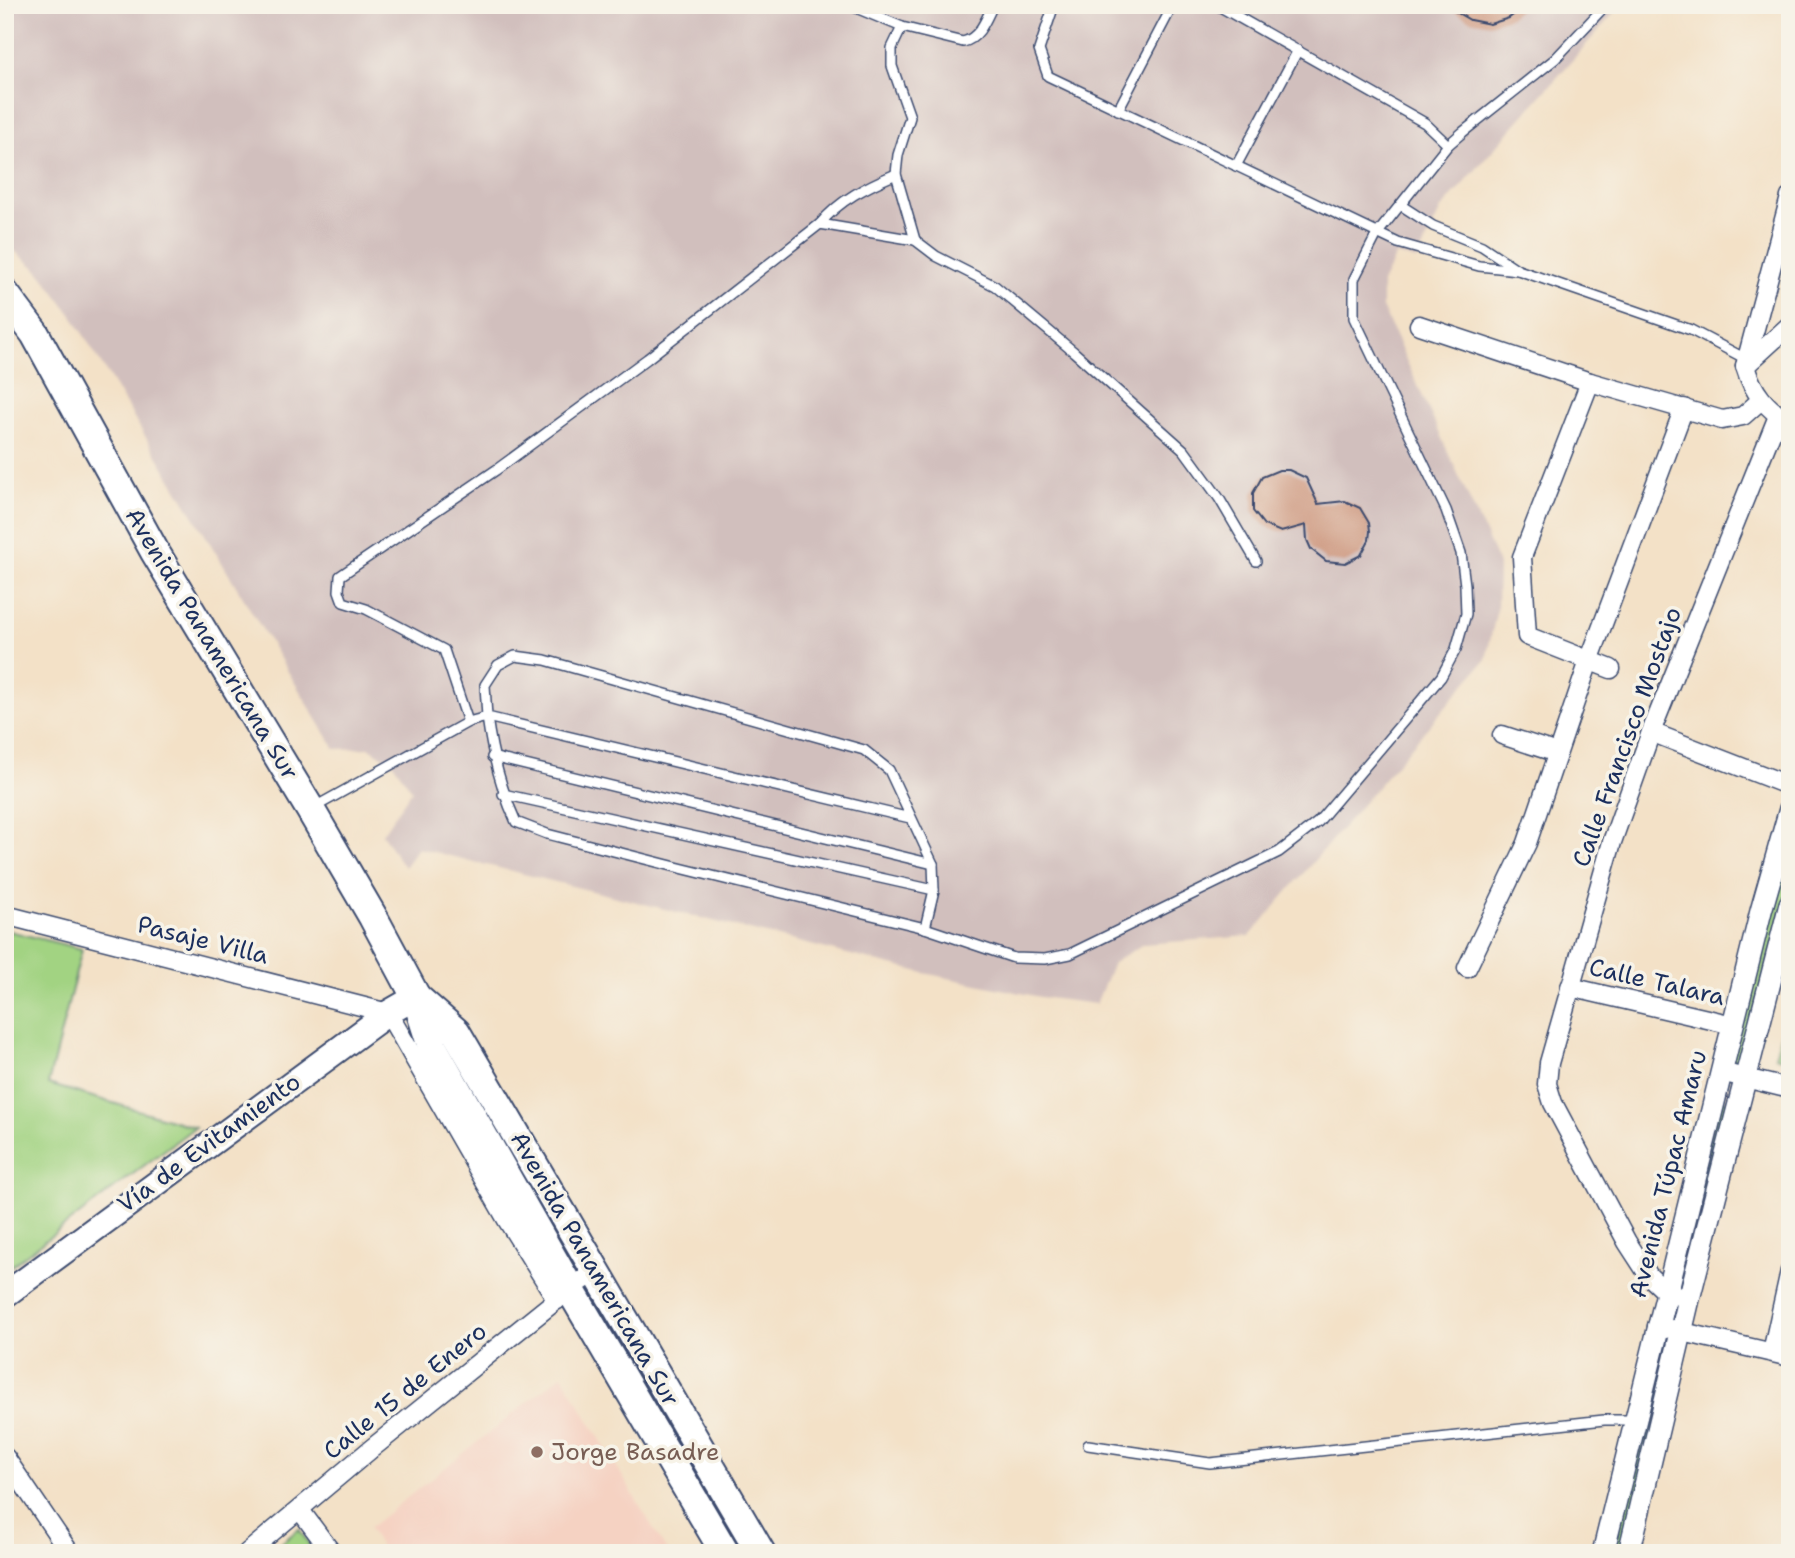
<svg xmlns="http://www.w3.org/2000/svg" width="1795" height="1558" viewBox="0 0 1795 1558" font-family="'Shantell Sans',sans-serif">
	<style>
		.built { fill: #f5d2c2 }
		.industrial { fill: #d1bfbd }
		.green { fill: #a2d382; stroke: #5e8170; stroke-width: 2 }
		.building { fill: #cd9880 }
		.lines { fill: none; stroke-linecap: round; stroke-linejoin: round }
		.service-casing { stroke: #3b4a6e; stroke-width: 12 }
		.minor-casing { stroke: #3b4a6e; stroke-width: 21 }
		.tertiary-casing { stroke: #3b4a6e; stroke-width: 24 }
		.secondary-casing { stroke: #3b4a6e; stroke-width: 28 }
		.primary-casing { stroke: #3b4a6e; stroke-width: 32 }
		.service { stroke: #fff; stroke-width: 9 }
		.minor { stroke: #fff; stroke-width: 18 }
		.tertiary { stroke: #fff; stroke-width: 21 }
		.secondary { stroke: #fff; stroke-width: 24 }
		.primary { stroke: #fff; stroke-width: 28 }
		.education-dot { fill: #8d6e63; stroke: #f7f3e8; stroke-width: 2.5 }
		.labels { text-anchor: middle; stroke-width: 7; stroke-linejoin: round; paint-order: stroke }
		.street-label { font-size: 24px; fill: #1b2f5e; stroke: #f7f3e8 }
		.education-label { font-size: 24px; fill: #785e54; stroke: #f7f3e8; text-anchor: start }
	</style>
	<rect width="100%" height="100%" fill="#f7f3e8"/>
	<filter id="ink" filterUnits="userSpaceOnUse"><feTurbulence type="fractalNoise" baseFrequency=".0143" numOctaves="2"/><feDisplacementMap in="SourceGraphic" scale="14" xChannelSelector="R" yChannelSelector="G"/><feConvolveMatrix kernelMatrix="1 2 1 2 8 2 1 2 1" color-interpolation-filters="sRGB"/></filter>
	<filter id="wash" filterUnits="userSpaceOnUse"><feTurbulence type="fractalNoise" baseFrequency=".00686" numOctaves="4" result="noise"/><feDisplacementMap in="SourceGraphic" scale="28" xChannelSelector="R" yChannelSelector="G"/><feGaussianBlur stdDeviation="1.57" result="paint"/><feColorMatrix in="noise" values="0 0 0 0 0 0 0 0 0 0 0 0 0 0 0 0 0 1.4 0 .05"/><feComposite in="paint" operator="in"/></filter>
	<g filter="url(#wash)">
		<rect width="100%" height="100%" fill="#f3e1c7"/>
		<path class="built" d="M 562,1375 L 668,1553 L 384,1553 L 369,1528 Z"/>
		<path class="industrial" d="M 5,5 L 1621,5 L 1441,209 L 1417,260 L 1396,255 L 1382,283 L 1382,307 L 1498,562 L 1497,609 L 1486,659 L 1250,936 L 1143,944 L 1113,963 L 1096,1004 L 1040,997 L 924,973 L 418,848 L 404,867 L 382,834 L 412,790 L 393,763 L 370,748 L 335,749 L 71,314 L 39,271 L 5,243 Z"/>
		<g class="green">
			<path d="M 1788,853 L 1790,854 L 1790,882 L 1737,1072 L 1724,1069 Z"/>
			<path d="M 5,930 L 82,949 L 48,1084 L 195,1127 L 5,1271 Z"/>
			<path d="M 1790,1001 L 1790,1060 L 1775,1056 Z"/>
			<path d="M 1719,1099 L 1731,1102 L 1684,1293 L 1674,1290 Z"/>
			<path d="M 598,1301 L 748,1553 L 735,1553 L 588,1308 Z"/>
			<path d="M 1659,1357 L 1669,1360 L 1627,1553 L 1613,1553 Z"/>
			<path d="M 299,1529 L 315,1553 L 269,1553 Z"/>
		</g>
		<g id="blocks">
			<g class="building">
				<path d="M 1444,5 L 1526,5 L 1509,18 L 1490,24 L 1470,20 Z"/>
				<path d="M 1279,470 L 1289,470 L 1306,478 L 1318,504 L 1345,501 L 1360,508 L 1369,523 L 1370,531 L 1369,540 L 1361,555 L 1345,563 L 1326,561 L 1311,549 L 1307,540 L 1306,525 L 1281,532 L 1264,525 L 1253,511 L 1253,493 L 1262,477 Z"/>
			</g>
		</g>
	</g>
	<g filter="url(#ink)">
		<use href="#blocks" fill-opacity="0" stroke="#3b4a6e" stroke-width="2"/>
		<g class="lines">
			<g class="service-casing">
				<g id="service">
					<path d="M 849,5 L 902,27 L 963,42 C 980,38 986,19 993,5"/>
					<path d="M 1054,5 L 1039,50 L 1048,76 L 1398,243 L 1479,266 L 1518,270"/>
					<path d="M 1217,5 L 1425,123 L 1448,145"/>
					<path d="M 902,27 L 892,48 L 892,66 L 910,117 L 898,155 L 896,174 L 915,240"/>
					<path d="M 1118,110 L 1173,5"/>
					<path d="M 1236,166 L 1298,50"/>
					<path d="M 1402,206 L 1433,226 L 1482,246 L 1518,270 L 1691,330 L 1746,359"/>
					<path d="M 820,224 C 839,200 868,186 896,174"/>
					<path d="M 468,722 L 444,650 L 366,609 L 343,602 L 339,591 L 340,576 L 496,470 L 647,359 L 820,224 L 915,240 L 936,256 L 995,286 L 1074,352 L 1184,450 L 1219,498 L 1256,561"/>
					<path d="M 492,757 L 933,864"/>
					<path d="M 503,794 L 934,890"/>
					<path d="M 313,808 L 468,722 L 487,717 C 492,754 500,787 516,822 L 547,834 L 680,868 L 925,928 L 1014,958 L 1045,959 L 1070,954 L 1279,852 L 1318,822 L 1441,677 L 1456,649 L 1466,614 L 1465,585 L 1461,553 L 1446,510 L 1354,318 L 1354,279 L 1377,234 L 1448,145 L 1463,132 L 1555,59 L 1606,5"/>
					<path d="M 910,818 L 487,717 L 485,685 L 498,665 L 515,656 L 545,660 L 864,750 L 889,770 L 933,864 L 934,890 L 925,928"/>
					<path d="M 1088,1445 L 1210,1463 L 1604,1420 L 1635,1420"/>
				</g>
			</g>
			<g class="minor-casing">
				<g id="minor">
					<path d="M 1790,197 L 1745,366 C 1753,393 1766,408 1790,423"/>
					<path d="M 1419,325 L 1590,382 L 1722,420 L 1743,416 L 1761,400"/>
					<path d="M 1745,366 L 1790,325"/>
					<path d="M 1590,382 L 1522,557 L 1527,636 L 1611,669"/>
					<path d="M 1651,732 L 1790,786"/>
					<path d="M 1502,735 L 1557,753"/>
					<path d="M 5,915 L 388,1013 L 507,1220 L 557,1300"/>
					<path d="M 1467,968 L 1527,843 L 1589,661 L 1684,408"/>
					<path d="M 1570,987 L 1733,1025"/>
					<path d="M 1721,1072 L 1790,1089"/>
					<path d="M 1689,1299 L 1666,1292 L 1649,1276 L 1627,1242 L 1553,1103 L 1547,1084 L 1549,1063 L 1612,842 L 1651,732 L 1778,416"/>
					<path d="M 1657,1326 L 1790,1357"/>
					<path d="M 1772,1352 L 1790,1271"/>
					<path d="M 5,1457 L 70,1553"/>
					<path d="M 300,1510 L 332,1553"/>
					<path d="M 247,1553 L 371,1449 L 570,1289 L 596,1271"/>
				</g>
			</g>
			<g class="tertiary-casing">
				<g id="tertiary">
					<path d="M 1603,1553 L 1761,911 L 1790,809"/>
					<path d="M 1629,1553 L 1689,1299 L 1790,904"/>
				</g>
			</g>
			<g class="secondary-casing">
				<path id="secondary" d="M 5,1295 L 388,1013 L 416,997"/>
			</g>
			<g class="primary-casing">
				<g id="primary">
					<path d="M 5,294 L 35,334 L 155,552 L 310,809 L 373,917 L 416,997 L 431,1044 L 570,1289 L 725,1553"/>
					<path d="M 416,997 L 456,1032 L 761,1553"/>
				</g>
			</g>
			<use href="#service" class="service"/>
			<use href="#minor" class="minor"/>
			<use href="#tertiary" class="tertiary"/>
			<use href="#secondary" class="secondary"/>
			<use href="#primary" class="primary"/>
		</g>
	</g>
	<circle class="education-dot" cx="537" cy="1452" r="7"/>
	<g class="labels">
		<g class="street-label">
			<text transform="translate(212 644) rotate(59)" y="8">Avenida Panamericana Sur</text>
			<text transform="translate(1627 737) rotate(-70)" y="8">Calle Francisco Mostajo</text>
			<text transform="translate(203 940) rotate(14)" y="8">Pasaje Villa</text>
			<text transform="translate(1657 982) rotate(13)" y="8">Calle Talara</text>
			<text transform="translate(209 1143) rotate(-36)" y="8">Vía de Evitamiento</text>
			<text transform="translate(1668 1174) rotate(-76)" y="8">Avenida Túpac Amaru</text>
			<text transform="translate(595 1269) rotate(60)" y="8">Avenida Panamericana Sur</text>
			<text transform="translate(405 1391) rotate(-39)" y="8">Calle 15 de Enero</text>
		</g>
		<g class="education-label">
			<text x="551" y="1460">Jorge Basadre</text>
		</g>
	</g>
	<rect width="1795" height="1558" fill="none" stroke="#f7f3e8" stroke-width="28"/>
</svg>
